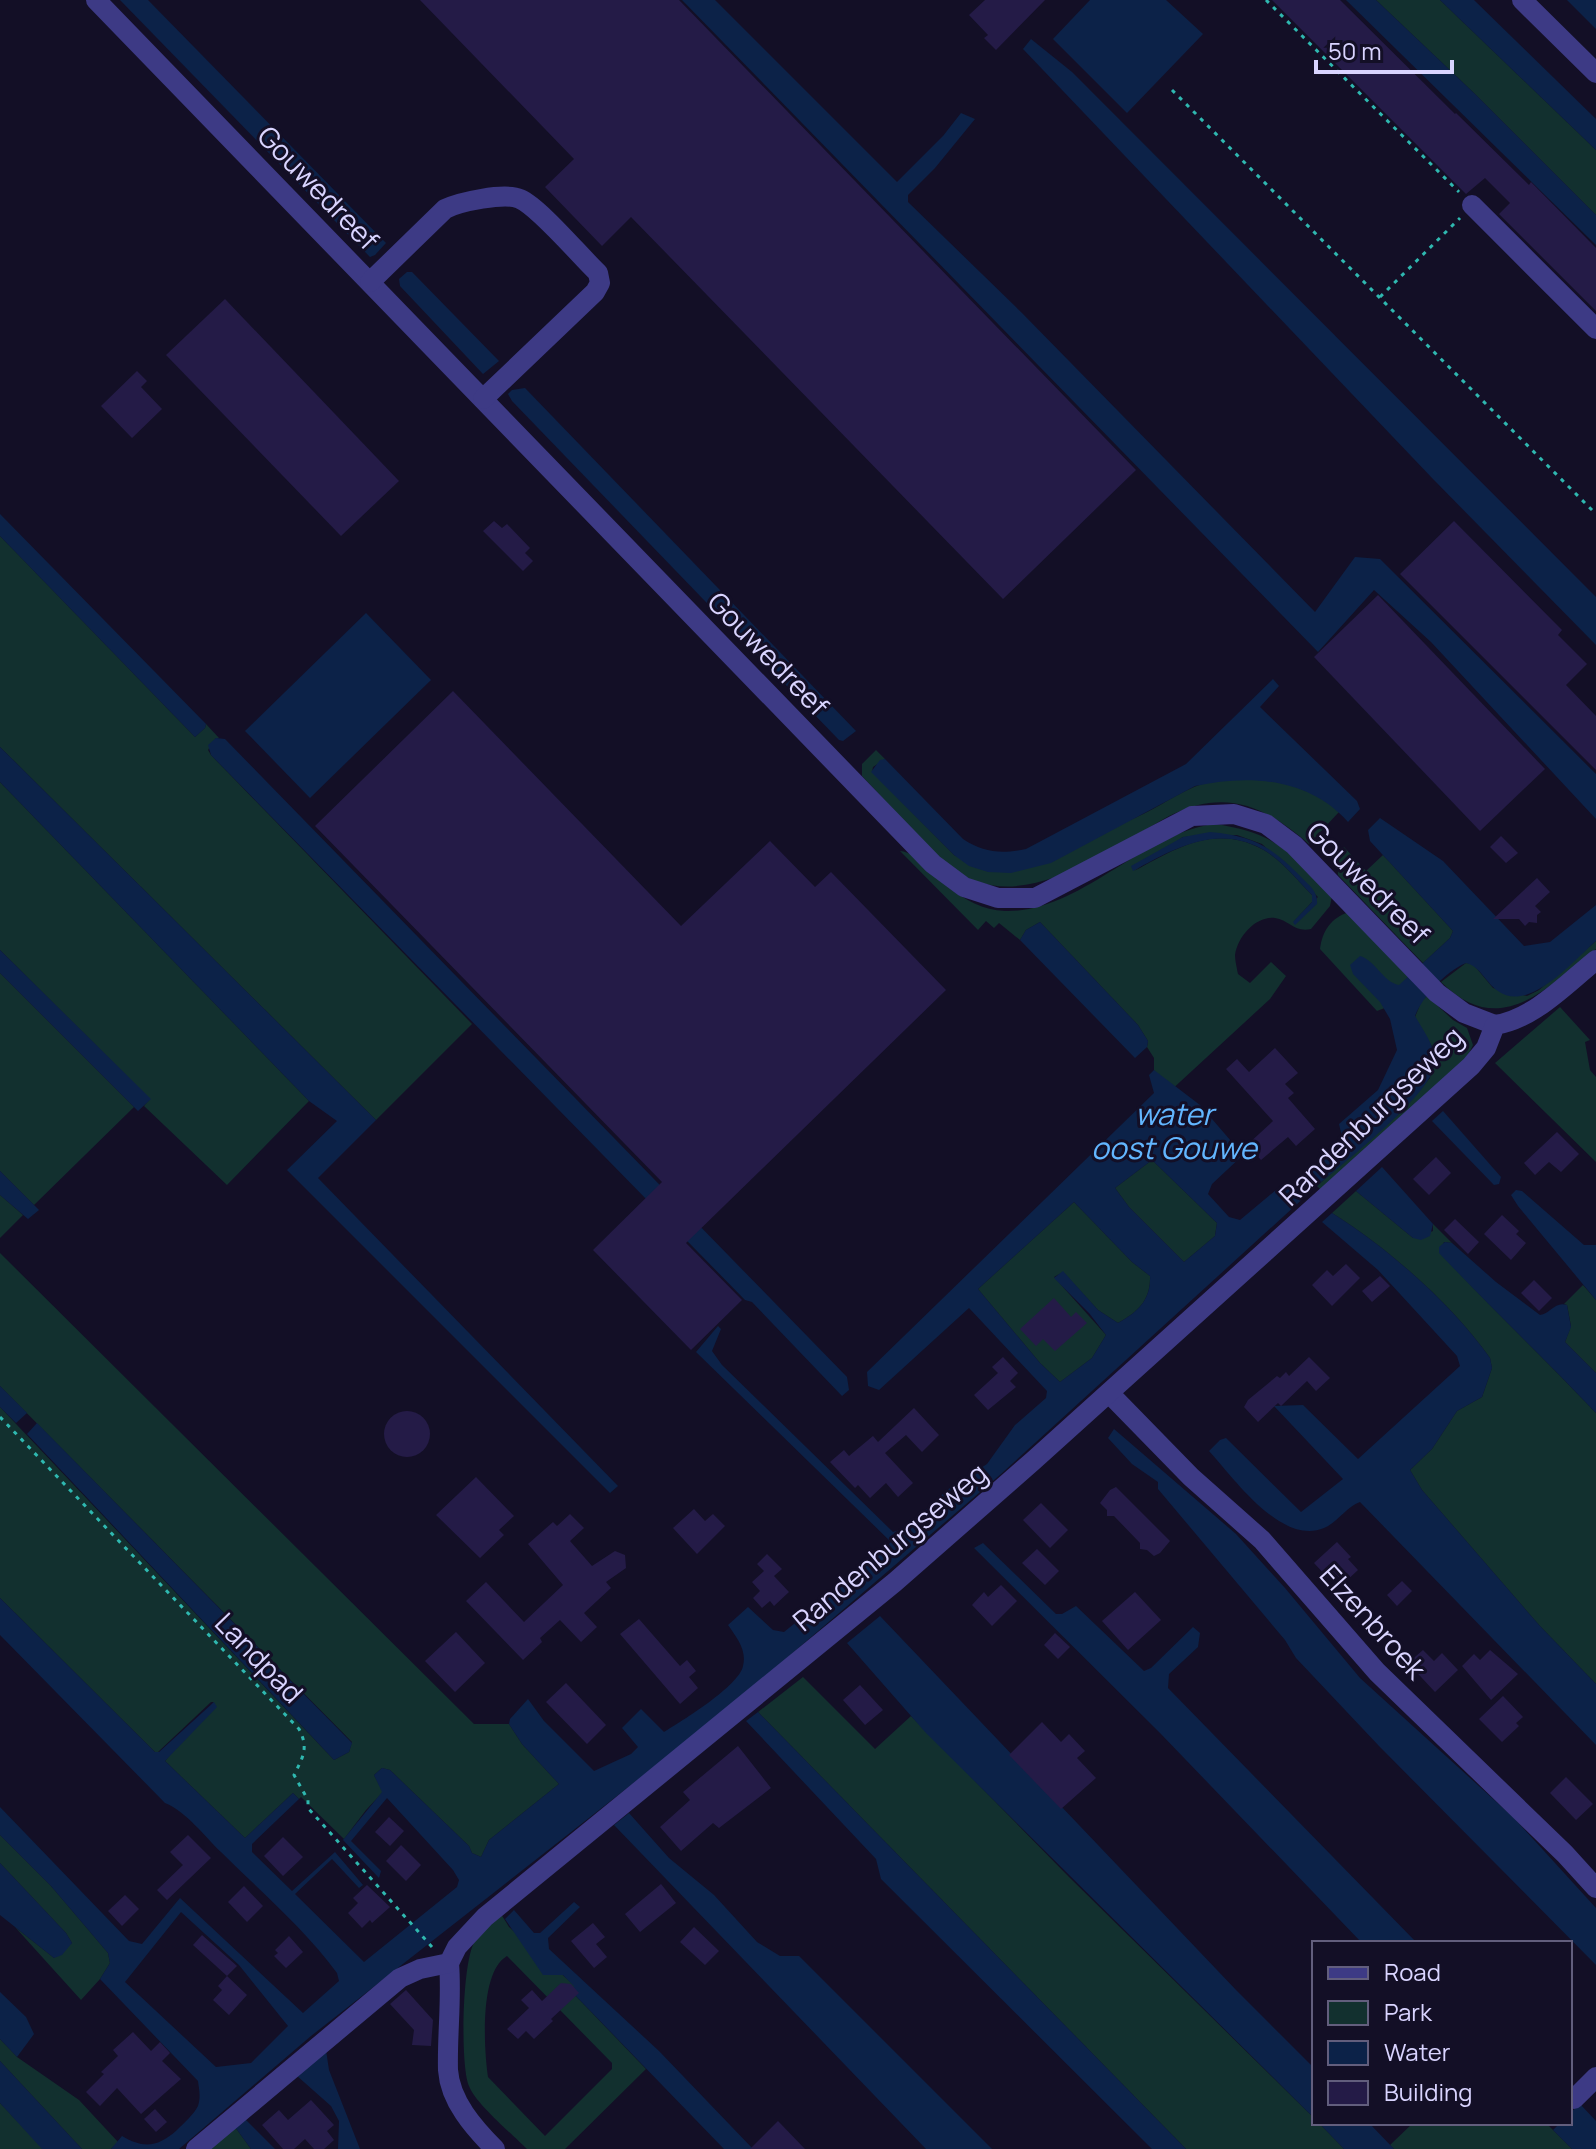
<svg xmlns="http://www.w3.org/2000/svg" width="1596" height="2149" viewBox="0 0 1596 2149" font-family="Manrope,sans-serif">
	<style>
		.green { fill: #12302f; fill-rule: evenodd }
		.water { fill: #0c2248; fill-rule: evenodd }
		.building { fill: #241b47 }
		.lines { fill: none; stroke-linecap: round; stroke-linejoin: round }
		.path { stroke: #2fb8b0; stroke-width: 3; stroke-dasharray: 4 6; stroke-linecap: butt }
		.minor { stroke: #3d3a85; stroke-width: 20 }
		.labels { text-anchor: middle; stroke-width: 6; stroke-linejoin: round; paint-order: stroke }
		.street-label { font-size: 28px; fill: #d9d4ff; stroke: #130f26 }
		.water-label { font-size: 30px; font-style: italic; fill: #62b6ff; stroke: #130f26 }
	</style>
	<rect width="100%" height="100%" fill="#130f26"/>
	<g class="green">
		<path d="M 1376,0 L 1440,0 L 1596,150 L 1596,215 L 1475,94 Z"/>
		<path d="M 0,536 L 195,737 L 205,728 L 206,724 L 219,738 L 216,738 L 208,750 L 211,755 L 472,1024 L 376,1120 L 0,747 Z"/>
		<path d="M 876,750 L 885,759 L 873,767 L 872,772 L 954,855 L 989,872 C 1035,855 1082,838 1128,821 C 1151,812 1171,797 1194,787 C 1237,770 1306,779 1339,812 L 1309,844 C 1264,805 1225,788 1169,816 C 1106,851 1016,923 947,864 C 916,838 890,805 862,776 L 862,764 Z"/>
		<path d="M 0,782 L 309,1101 L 227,1185 L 144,1106 L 150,1099 L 0,950 Z"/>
		<path d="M 1214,824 C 1276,832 1291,853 1332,896 L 1330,906 L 1311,929 C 1295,933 1289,920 1275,918 C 1256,916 1238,936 1235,955 C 1235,960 1237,969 1238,974 L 1250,983 L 1271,962 L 1286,976 L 1270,999 L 1168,1093 L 1154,1070 L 1154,1058 L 1147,1047 L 1148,1041 L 1138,1025 L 1040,922 L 1026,930 L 1020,940 L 999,923 L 994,928 L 986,921 L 978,930 L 900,851 C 920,853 933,876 948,887 C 965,900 983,910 1005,911 C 1080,913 1140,834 1214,824 ZM 1237,835 L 1262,844 L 1318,897 L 1293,922 L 1312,902 L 1312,895 C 1297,880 1281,859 1262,849 C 1214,823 1175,849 1134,871 L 1183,837 Z"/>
		<path d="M 1344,847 L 1366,871 L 1383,855 L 1453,931 L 1450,938 L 1423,963 L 1338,875 L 1337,853 Z"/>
		<path d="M 1349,912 L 1409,977 L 1395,1004 L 1377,1011 L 1320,949 C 1322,931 1331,918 1349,912 Z"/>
		<path d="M 1596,941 L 1596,949 C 1547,988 1500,1041 1441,982 L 1466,963 L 1473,964 L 1493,988 L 1527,996 L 1539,990 Z"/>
		<path d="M 0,973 L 134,1107 L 34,1205 L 0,1171 Z"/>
		<path d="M 1427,996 L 1453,1020 L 1467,1028 L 1473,1045 L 1466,1059 L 1321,1190 L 1317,1186 L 1400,1113 L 1430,1078 L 1434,1050 L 1415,1017 L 1422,1000 Z"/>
		<path d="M 1560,1007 L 1590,1040 L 1585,1042 L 1590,1070 L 1596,1077 L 1596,1162 L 1495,1063 Z"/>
		<path d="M 1152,1160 L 1217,1223 L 1215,1236 L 1184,1262 L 1129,1207 L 1115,1188 Z"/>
		<path d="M 1356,1191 L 1413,1238 L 1433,1231 L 1433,1224 L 1452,1243 L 1444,1242 L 1440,1253 C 1491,1308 1545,1359 1596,1413 L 1596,1684 L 1539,1625 L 1422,1490 L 1410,1470 L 1432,1449 L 1457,1411 L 1482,1397 L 1492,1368 L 1490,1358 C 1452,1304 1388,1248 1332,1213 Z"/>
		<path d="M 0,1195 L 23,1215 L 0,1238 Z"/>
		<path d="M 1074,1202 L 1132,1262 L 1150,1276 C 1151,1300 1138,1312 1118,1323 L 1098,1310 L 1063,1272 L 1054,1277 L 1106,1335 L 1092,1358 L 1060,1382 L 1040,1363 L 978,1289 Z"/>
		<path d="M 0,1253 L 474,1724 L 509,1724 L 522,1744 L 559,1784 L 489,1840 L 481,1857 L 472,1853 L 469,1846 L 390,1770 L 382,1768 L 374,1775 L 383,1792 L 366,1810 L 344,1839 L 301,1797 L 299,1799 L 293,1793 L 245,1838 L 165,1761 L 214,1702 L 211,1702 L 158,1752 L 155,1752 L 0,1598 L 0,1407 L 334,1760 L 349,1752 L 352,1742 L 0,1386 Z"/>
		<path d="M 1583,1285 L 1596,1300 L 1596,1373 L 1565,1342 L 1571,1326 L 1567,1305 L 1564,1304 Z"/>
		<path d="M 803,1677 L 875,1749 L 911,1716 L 1069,1877 L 1314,2118 L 1314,2123 L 1319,2123 L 1344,2149 L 1186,2149 L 758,1712 Z"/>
		<path d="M 0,1835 L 51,1886 L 108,1953 L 110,1963 L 100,1979 L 81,2000 L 15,1927 L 54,1958 L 72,1943 L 66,1933 L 0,1863 Z"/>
		<path d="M 501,1914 L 509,1927 L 575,1986 L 572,1992 L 646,2069 L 565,2149 L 527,2149 C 513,2135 475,2103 469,2086 C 460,2065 462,1960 475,1941 C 481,1931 493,1922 501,1914 ZM 507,1956 L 612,2063 L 612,2069 L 545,2136 L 488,2077 C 484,2049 479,1972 507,1956 Z"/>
		<path d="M 0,2039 L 17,2057 L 79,2100 L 118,2142 L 111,2149 L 82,2149 L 0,2061 Z"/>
		<path d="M 0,2103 L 43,2149 L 0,2149 Z"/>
		<path d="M 1413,2123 L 1546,2123 L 1572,2149 L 1394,2149 L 1390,2145 Z"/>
		<path d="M 235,2127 L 251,2149 L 209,2149 Z"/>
	</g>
	<g class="water">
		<path d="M 120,0 L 148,0 L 386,243 L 375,255 L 370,257 Z"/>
		<path d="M 682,0 L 715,0 L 897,182 L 943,136 L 961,113 L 975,119 L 935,168 L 908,195 L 908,202 L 1022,313 L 1315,612 L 1355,557 L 1380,559 L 1596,774 L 1596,819 L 1431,642 L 1374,590 L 1318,652 Z"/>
		<path d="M 1090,0 L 1166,0 L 1203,34 L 1127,113 L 1053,39 Z"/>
		<path d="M 1346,0 L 1376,0 L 1475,94 L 1596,215 L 1596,245 Z"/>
		<path d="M 1440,0 L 1474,0 L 1596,119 L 1596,150 Z"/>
		<path d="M 1567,0 L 1596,0 L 1596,29 Z"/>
		<path d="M 1031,39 L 1072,72 L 1596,597 L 1596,645 L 1433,479 L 1023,49 Z"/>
		<path d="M 407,272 L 412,272 L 499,361 L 483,374 L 400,286 L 399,279 Z"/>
		<path d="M 525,388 L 856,731 L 843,741 L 839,740 L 512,401 L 508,394 L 512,390 Z"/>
		<path d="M 0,514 L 206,724 L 205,728 L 195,737 L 0,536 Z"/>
		<path d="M 366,613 L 431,680 L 310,798 L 245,731 Z"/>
		<path d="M 1273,679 L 1279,686 L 1260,707 L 1357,801 L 1360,809 L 1348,822 C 1309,778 1249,774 1195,786 L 1051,863 L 1011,873 L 988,872 L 969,866 L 954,855 L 871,772 L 880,760 L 885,759 L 963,839 C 984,853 1002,854 1026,849 L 1186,764 Z"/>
		<path d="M 216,738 L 225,739 L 847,1377 L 849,1390 L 842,1396 L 752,1302 L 745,1300 L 211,755 L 208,745 Z"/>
		<path d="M 0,747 L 376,1120 L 318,1178 L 618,1486 L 610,1493 L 287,1170 L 337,1121 L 309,1101 L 0,782 Z"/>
		<path d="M 1380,818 L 1443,861 L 1524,946 L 1550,942 L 1596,905 L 1596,941 C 1574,960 1529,1014 1498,991 C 1486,983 1480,966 1466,963 C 1445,972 1423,996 1415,1016 C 1424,1032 1438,1049 1434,1067 C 1428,1097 1342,1164 1317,1186 L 1308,1173 L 1342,1137 L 1339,1124 L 1378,1090 L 1397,1050 L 1390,1019 L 1380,1002 L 1353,974 L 1350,965 L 1360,956 C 1376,961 1383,982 1399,985 L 1450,938 L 1453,931 L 1370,841 L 1368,830 Z"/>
		<path d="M 1210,832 C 1254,836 1272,847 1302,878 C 1310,886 1318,892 1317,904 L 1295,925 L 1293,922 L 1312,902 L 1312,895 C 1297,880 1281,859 1262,849 C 1215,824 1174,849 1133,871 L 1131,866 L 1183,837 Z"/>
		<path d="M 1040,922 L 1138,1025 L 1148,1041 L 1147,1047 L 1135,1058 L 1020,940 L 1026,930 Z"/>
		<path d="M 0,950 L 151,1099 L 138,1111 L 0,973 Z"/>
		<path d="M 1154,1070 L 1200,1105 L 1243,1155 L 1212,1184 L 1208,1194 L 1229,1217 L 1240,1220 L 1282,1185 L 1289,1186 L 1296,1182 L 1308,1194 L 1001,1474 L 724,1712 L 311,2036 L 179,2149 L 111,2149 L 122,2136 C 144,2149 158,2147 177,2130 C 184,2123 194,2114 198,2106 C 201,2097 199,2089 198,2081 L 100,1979 L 110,1963 L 108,1953 L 51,1886 L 0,1835 L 0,1807 L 129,1941 L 142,1944 L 180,1898 L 303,2013 L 339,1981 L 337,1973 C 304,1928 260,1891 221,1852 C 204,1836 187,1812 165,1803 L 0,1635 L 0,1598 L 155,1752 L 159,1752 L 214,1702 L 217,1707 L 165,1761 L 245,1838 L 293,1793 L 299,1799 L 252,1844 L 252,1852 L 292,1891 L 335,1852 L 363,1885 L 359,1888 L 332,1859 L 295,1894 L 364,1962 L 457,1887 L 459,1880 L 453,1870 L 387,1798 L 351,1841 L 381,1871 L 379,1878 L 343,1840 L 382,1792 L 374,1775 L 382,1768 L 390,1770 L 469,1846 L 472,1853 L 481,1857 L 489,1840 L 559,1784 L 522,1744 L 509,1724 L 510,1719 L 528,1699 L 544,1721 L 594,1771 L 631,1754 L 638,1747 L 622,1728 L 641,1709 L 664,1732 C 682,1721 739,1686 743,1666 C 747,1650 737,1638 728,1625 L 748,1607 L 773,1630 L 784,1632 L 873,1560 L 891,1542 L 696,1352 L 718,1326 L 721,1329 L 712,1351 L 722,1365 L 893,1532 L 908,1527 L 947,1490 L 987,1464 L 1015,1425 L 1046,1398 L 1047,1391 L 969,1308 L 879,1390 L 868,1386 L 867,1372 L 1154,1093 L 1149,1075 ZM 1152,1160 L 1217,1223 L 1215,1236 L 1184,1262 L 1129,1207 L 1115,1188 ZM 1074,1202 L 1132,1262 L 1150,1276 C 1151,1300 1138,1312 1118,1323 L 1098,1310 L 1063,1271 L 1054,1278 L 1089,1313 L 1106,1335 L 1092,1358 L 1060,1382 L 1040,1363 L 978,1289 ZM 181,1912 L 239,1965 L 288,2026 L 251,2063 L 216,2067 L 125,1982 Z"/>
		<path d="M 1443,1111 L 1501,1177 L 1499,1184 L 1494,1185 L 1432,1121 Z"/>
		<path d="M 1382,1167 L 1433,1224 L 1430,1236 L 1421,1240 L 1413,1238 L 1356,1191 Z"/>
		<path d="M 0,1171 L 39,1210 L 28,1219 L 0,1195 Z"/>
		<path d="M 1516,1190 L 1522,1191 L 1584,1245 L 1596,1245 L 1596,1300 L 1518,1206 L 1511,1195 Z"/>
		<path d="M 1332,1213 C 1388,1248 1452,1304 1490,1358 L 1492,1368 L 1482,1397 L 1457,1411 L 1432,1449 L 1410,1470 L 1422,1490 L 1539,1625 L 1596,1684 L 1596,1745 L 1360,1502 C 1346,1507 1338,1522 1324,1528 C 1281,1546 1234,1478 1209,1451 L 1220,1440 L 1226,1438 L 1301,1512 L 1343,1479 L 1274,1406 L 1303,1405 L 1358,1459 L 1460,1366 L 1457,1356 L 1378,1270 L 1322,1222 Z"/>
		<path d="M 1445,1242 L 1452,1243 L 1496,1282 L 1540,1315 C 1550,1314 1555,1301 1567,1305 L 1571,1327 L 1565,1342 L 1596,1373 L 1596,1413 C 1545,1359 1491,1308 1439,1253 L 1439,1247 Z"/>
		<path d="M 0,1386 L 27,1413 L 16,1423 L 0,1407 Z"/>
		<path d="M 37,1423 L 352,1743 L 349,1752 L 334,1760 L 27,1434 Z"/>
		<path d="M 1114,1429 L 1236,1534 L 1285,1588 L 1360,1678 L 1513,1817 L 1596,1908 L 1596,1965 L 1379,1746 L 1296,1658 L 1285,1640 L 1158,1489 L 1158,1482 L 1132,1464 L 1108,1438 Z"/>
		<path d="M 983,1543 L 1056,1614 L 1062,1614 L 1076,1606 L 1144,1671 L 1151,1668 L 1193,1627 L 1200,1633 L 1198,1647 L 1169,1674 L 1168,1688 L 1417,1943 L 1362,1943 L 1160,1733 L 974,1548 Z"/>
		<path d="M 880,1616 L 1237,1991 L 1314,2068 L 1314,2118 L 926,1733 L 847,1643 Z"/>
		<path d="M 758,1712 L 1186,2149 L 1152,2149 L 881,1879 L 876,1859 L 746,1721 Z"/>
		<path d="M 629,1813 L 669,1858 L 714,1895 L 757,1942 L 780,1956 L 799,1956 L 992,2149 L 926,2149 L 614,1825 Z"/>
		<path d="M 0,1863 L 66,1933 L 72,1943 L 62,1955 L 54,1958 L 0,1915 Z"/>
		<path d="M 574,1902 L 580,1907 L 548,1938 L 549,1949 L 659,2051 L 753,2149 L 724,2149 L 572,1992 L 574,1986 L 563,1975 L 543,1975 L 505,1919 L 514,1910 L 534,1933 L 540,1933 Z"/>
		<path d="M 0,1992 L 26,2017 L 34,2034 L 17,2057 L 0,2039 Z"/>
		<path d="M 326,2050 L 329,2070 L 360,2149 L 338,2149 L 339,2121 L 331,2106 L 296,2075 Z"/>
		<path d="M 0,2061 L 82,2149 L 42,2149 L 0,2103 Z"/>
		<path d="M 1580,2104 L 1596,2121 L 1596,2149 L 1572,2149 L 1553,2130 L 1560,2123 L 1570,2123 L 1570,2113 Z"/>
		<path d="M 245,2119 L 275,2149 L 251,2149 L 235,2127 Z"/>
		<path d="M 1319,2123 L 1369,2123 L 1394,2149 L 1344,2149 Z"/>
	</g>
	<g class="building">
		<path d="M 420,0 L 679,0 L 1136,470 L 1003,599 L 631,217 L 602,246 L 545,187 L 574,159 Z"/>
		<path d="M 985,0 L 1045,0 L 996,50 L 984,38 L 988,35 L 969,15 Z"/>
		<path d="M 1272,0 L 1340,0 L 1455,114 L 1456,113 L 1529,185 L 1531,182 L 1596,248 L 1596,311 L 1499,214 L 1510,203 L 1485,178 L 1466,194 Z"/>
		<path d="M 225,299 L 399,481 L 341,536 L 166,355 Z"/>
		<path d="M 137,371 L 147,381 L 141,387 L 162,409 L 132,438 L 101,406 Z"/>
		<path d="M 494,521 L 502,528 L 507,524 L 530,548 L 525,553 L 533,561 L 523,571 L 483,531 Z"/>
		<path d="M 1454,521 L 1562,630 L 1558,635 L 1587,664 L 1566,685 L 1596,716 L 1596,770 L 1400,574 Z"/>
		<path d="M 1378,595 L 1545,769 L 1480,831 L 1314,657 Z"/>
		<path d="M 453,691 L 681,926 L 770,841 L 815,887 L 831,872 L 946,990 L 686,1243 L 742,1300 L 691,1350 L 593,1250 L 662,1182 L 315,826 Z"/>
		<path d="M 1501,836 L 1518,853 L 1506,863 L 1490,847 Z"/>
		<path d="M 1537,878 L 1550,892 L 1535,906 L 1541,912 L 1537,915 L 1537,923 L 1529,922 L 1525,926 L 1519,919 L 1493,919 Z"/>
		<path d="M 1275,1048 L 1298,1073 L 1285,1084 L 1294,1093 L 1288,1098 L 1315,1129 L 1296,1146 L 1288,1137 L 1261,1160 L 1247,1145 L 1273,1121 L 1226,1069 L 1237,1059 L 1249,1072 Z"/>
		<path d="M 1557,1132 L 1579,1154 L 1561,1172 L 1549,1162 L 1535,1175 L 1524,1163 Z"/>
		<path d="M 1436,1157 L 1451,1173 L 1429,1195 L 1413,1179 Z"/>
		<path d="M 1502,1215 L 1519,1231 L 1516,1234 L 1526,1243 L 1511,1260 L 1484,1234 Z"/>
		<path d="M 1455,1219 L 1479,1242 L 1468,1254 L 1444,1230 Z"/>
		<path d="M 1346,1264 L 1360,1278 L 1332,1306 L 1312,1285 L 1327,1270 L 1333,1276 Z"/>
		<path d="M 1380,1276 L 1390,1286 L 1372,1302 L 1362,1291 Z"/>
		<path d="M 1534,1280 L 1552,1298 L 1539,1311 L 1521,1293 Z"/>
		<path d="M 1054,1298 L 1071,1317 L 1076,1312 L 1087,1323 L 1055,1351 L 1043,1339 L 1036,1346 L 1020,1329 Z"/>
		<path d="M 1003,1357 L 1018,1373 L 1010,1381 L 1016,1387 L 988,1410 L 974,1395 L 998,1373 L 992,1367 Z"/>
		<path d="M 1309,1357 L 1330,1378 L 1316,1391 L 1307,1381 L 1281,1406 L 1278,1403 L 1258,1422 L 1244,1407 L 1248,1400 L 1277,1376 L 1280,1378 L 1286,1372 L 1289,1376 Z"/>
		<path d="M 914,1408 L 939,1435 L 922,1452 L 906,1435 L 885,1453 L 913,1483 L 898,1497 L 886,1483 L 870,1498 L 858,1485 L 855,1488 L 830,1462 L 844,1450 L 849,1456 L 873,1436 L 878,1442 Z"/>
		<circle cx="407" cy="1434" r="23"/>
		<path d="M 476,1477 L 514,1516 L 499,1530 L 504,1535 L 480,1558 L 436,1515 Z"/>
		<path d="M 1116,1487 L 1170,1541 L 1160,1553 L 1154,1556 L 1147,1550 L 1140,1549 L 1140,1543 L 1114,1516 L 1107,1516 L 1107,1510 L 1100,1503 L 1110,1490 Z"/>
		<path d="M 1041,1503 L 1068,1530 L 1050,1548 L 1023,1520 Z"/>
		<path d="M 694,1509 L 705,1521 L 713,1514 L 725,1526 L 697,1554 L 673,1528 Z"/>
		<path d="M 570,1514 L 584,1528 L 570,1541 L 592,1566 L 615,1551 L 625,1555 L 626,1568 L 606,1582 L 611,1588 L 584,1613 L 597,1627 L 581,1642 L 560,1620 L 540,1638 L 542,1642 L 523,1660 L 466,1601 L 486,1582 L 524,1622 L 563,1585 L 528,1544 L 553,1522 L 557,1526 Z"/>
		<path d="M 1337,1542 L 1351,1557 L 1348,1559 L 1358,1570 L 1344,1583 L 1334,1572 L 1328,1578 L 1314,1563 Z"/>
		<path d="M 1037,1549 L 1059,1571 L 1045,1585 L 1022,1563 Z"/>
		<path d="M 767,1554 L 782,1569 L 774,1576 L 789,1592 L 774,1606 L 770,1601 L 762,1608 L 753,1598 L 760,1591 L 752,1582 L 764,1571 L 757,1564 Z"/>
		<path d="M 1402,1581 L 1412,1591 L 1397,1606 L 1387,1595 Z"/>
		<path d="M 1001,1585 L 1017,1601 L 992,1626 L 972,1605 L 984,1592 L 988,1597 Z"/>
		<path d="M 1135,1592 L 1161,1620 L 1128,1650 L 1102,1621 Z"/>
		<path d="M 639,1619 L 680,1666 L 687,1660 L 696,1671 L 689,1677 L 698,1688 L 680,1704 L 620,1634 Z"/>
		<path d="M 456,1632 L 485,1663 L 455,1692 L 425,1661 Z"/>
		<path d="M 1055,1633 L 1070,1647 L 1058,1659 L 1044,1645 Z"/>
		<path d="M 1423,1650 L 1434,1661 L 1442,1653 L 1458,1670 L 1435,1692 L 1408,1663 Z"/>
		<path d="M 1490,1650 L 1518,1674 L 1491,1700 L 1462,1666 L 1474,1654 L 1480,1660 Z"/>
		<path d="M 566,1683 L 606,1725 L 587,1744 L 546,1702 Z"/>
		<path d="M 860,1685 L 883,1710 L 865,1725 L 843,1700 Z"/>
		<path d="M 1503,1696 L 1523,1717 L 1516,1723 L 1519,1726 L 1502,1742 L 1479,1719 Z"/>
		<path d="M 1042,1722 L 1061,1742 L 1069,1734 L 1085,1751 L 1077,1758 L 1096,1778 L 1061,1809 L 1009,1755 Z"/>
		<path d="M 738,1746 L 771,1788 L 719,1828 L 713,1823 L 681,1851 L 660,1827 L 690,1800 L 683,1792 Z"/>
		<path d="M 1566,1777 L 1593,1804 L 1576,1820 L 1550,1793 Z"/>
		<path d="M 389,1817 L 404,1831 L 390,1846 L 375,1832 Z"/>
		<path d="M 188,1835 L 211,1858 L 167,1900 L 157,1890 L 183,1865 L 170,1852 Z"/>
		<path d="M 283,1837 L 303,1857 L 283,1876 L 264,1856 Z"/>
		<path d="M 401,1845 L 421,1865 L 406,1881 L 386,1861 Z"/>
		<path d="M 661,1884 L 676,1903 L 640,1932 L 625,1914 Z"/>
		<path d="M 367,1885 L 390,1907 L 372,1923 L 370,1920 L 362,1928 L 348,1913 L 358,1903 L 353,1898 Z"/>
		<path d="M 244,1886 L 263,1906 L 247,1922 L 228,1902 Z"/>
		<path d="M 125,1895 L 139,1909 L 122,1926 L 108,1911 Z"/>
		<path d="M 593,1923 L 605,1937 L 596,1944 L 607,1957 L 594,1968 L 571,1941 Z"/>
		<path d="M 694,1927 L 719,1951 L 705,1965 L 680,1942 Z"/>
		<path d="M 202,1935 L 237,1966 L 227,1976 L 193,1945 Z"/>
		<path d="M 289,1936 L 303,1952 L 286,1968 L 274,1956 L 278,1953 L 275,1950 Z"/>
		<path d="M 227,1976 L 247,1995 L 229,2015 L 213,2000 L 222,1990 L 218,1986 Z"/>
		<path d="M 561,1983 L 571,1984 L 579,1993 L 551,2019 L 553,2021 L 534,2039 L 526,2031 L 518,2039 L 507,2029 L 529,2008 L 521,2000 L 532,1990 L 542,2001 Z"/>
		<path d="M 406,1990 L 433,2020 L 431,2046 L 412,2045 L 414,2030 L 390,2004 Z"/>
		<path d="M 133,2032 L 151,2051 L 160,2042 L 170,2053 L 162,2061 L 181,2079 L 141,2114 L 117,2088 L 100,2106 L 86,2092 L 104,2074 L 101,2072 L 118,2056 L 113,2050 Z"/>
		<path d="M 311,2100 L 334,2125 L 327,2131 L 334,2140 L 324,2149 L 314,2149 L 305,2139 L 294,2149 L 283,2149 L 262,2125 L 279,2110 L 288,2120 Z"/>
		<path d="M 155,2109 L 167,2122 L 156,2132 L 144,2119 Z"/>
		<path d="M 778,2121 L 805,2149 L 750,2149 Z"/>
	</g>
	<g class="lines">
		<g class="path">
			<path d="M 1266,0 L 1459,192"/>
			<path d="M 1172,90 L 1596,514"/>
			<path d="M 1380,297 L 1460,218"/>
			<path d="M 0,1417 L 299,1729 C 309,1748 303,1757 294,1775 L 308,1800 L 308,1808 L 432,1947"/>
		</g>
		<g class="minor">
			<path d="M 96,0 L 933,864 L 964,887 L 998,898 L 1035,898 L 1192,816 L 1234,814 L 1266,824 L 1294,845 L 1437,993 L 1464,1013 L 1495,1025"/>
			<path d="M 1522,0 L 1596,73"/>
			<path d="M 1472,205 L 1596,329"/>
			<path d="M 370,282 L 445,209 C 459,202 505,192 520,199 C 539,207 580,256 598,273 L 600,283 L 595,292 L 483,399"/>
			<path d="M 1109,1393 L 1191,1477 L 1262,1540 L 1377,1672 L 1565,1854 L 1596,1888"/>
			<path d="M 449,1963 C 452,1999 447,2034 448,2070 C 450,2101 474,2128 495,2149"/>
			<path d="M 1574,2099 L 1596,2077"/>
			<path d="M 196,2149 L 400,1978 L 420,1969 L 449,1963 L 457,1947 L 485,1917 L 895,1582 L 1033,1461 L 1471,1066 L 1486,1048 L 1495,1025 C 1534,1019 1566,984 1596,960"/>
		</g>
	</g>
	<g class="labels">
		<g class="street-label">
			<text transform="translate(318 188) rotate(46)" y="10">Gouwedreef</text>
			<text transform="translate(768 654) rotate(46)" y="10">Gouwedreef</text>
			<text transform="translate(1368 883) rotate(45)" y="10">Gouwedreef</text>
			<text transform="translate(1371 1116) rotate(-44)" y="10">Randenburgseweg</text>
			<text transform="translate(890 1547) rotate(-40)" y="10">Randenburgseweg</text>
			<text transform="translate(1373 1622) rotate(48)" y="10">Elzenbroek</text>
			<text transform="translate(259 1658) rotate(46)" y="10">Landpad</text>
		</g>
		<g class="water-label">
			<text x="1174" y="1125">water<tspan x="1174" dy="34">oost Gouwe</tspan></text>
		</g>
	</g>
	<rect x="1312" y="1941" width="260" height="184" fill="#130f26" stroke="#625e7d" stroke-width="2"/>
	<rect x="1328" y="1967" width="40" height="12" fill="#3d3a85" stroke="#625e7d" stroke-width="2"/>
	<text x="1384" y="1981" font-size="24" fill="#d9d4ff">Road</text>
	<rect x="1328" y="2001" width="40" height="24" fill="#12302f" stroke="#625e7d" stroke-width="2"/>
	<text x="1384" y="2021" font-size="24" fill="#d9d4ff">Park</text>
	<rect x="1328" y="2041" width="40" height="24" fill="#0c2248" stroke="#625e7d" stroke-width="2"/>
	<text x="1384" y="2061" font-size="24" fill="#d9d4ff">Water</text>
	<rect x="1328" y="2081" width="40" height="24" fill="#241b47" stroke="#625e7d" stroke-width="2"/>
	<text x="1384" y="2101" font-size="24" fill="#d9d4ff">Building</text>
	<path d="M1316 60v12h136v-12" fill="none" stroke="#d9d4ff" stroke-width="4"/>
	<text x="1328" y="60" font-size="24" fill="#d9d4ff" stroke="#130f26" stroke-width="6" paint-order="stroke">50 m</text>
</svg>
